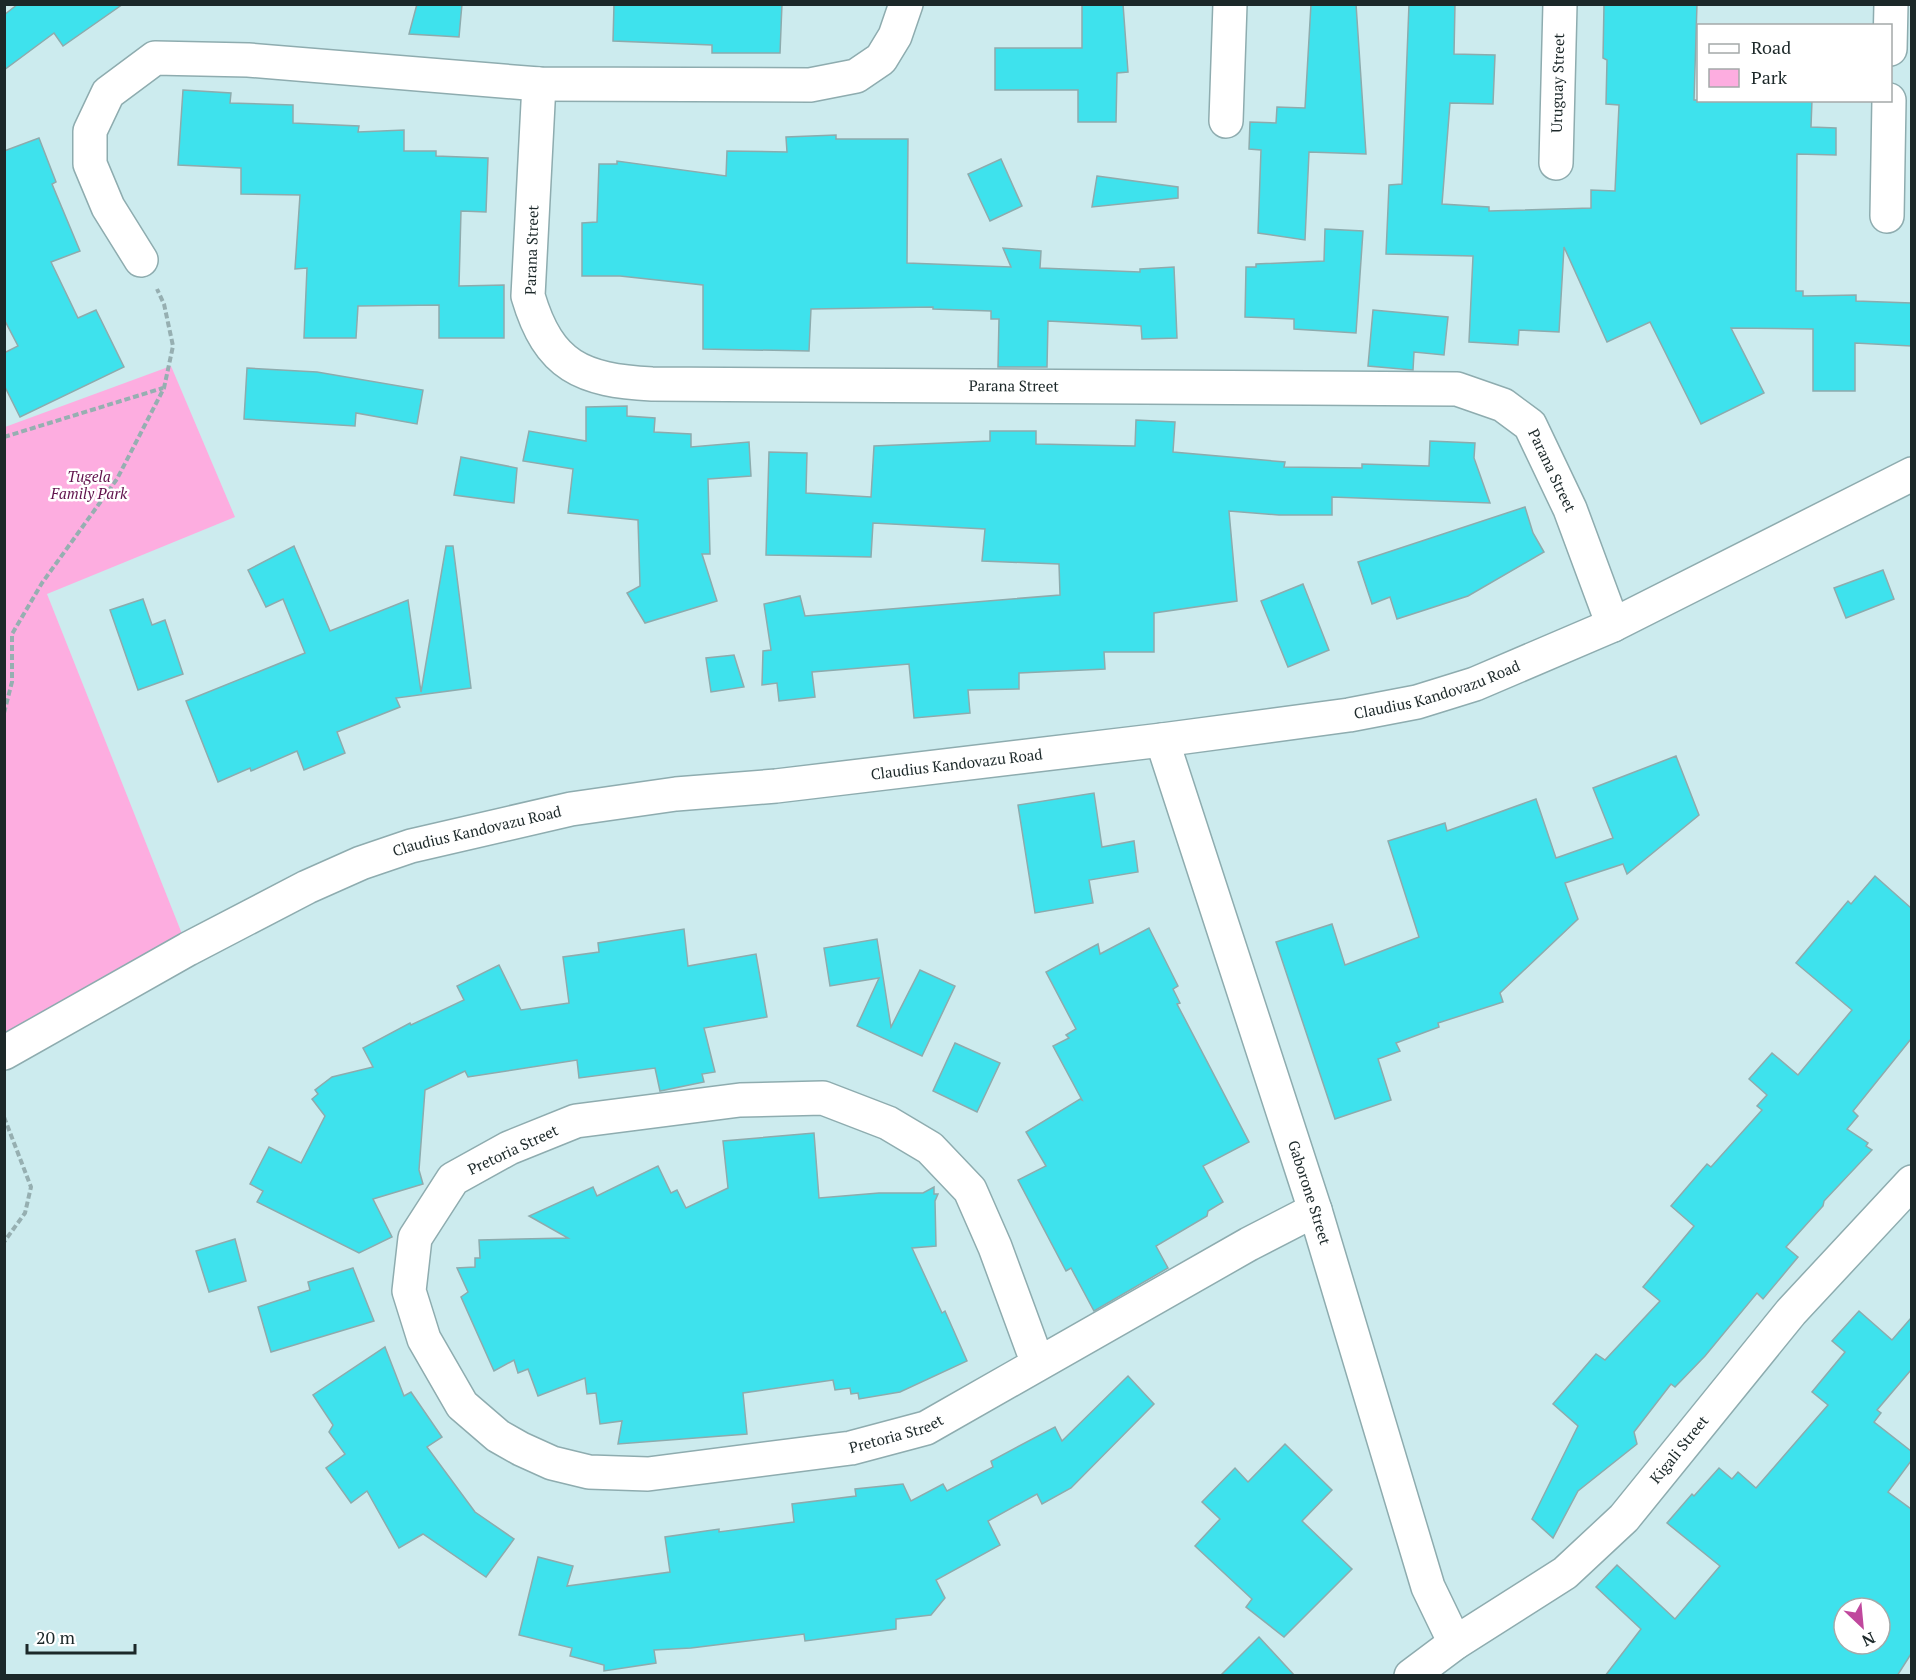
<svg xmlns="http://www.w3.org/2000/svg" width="1916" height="1680" viewBox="0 0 1916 1680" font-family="'PT Serif',serif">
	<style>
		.green { fill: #fdade0 }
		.building { fill: #3ee2ed; stroke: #8dabad; stroke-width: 1.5; fill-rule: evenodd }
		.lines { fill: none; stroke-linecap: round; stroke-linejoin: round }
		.street-casing { stroke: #8eacaf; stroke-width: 36 }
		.secondary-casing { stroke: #8eacaf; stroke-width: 36 }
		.path { stroke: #96afb1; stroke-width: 4; stroke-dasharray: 6 3; stroke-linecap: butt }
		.street { stroke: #fff; stroke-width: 33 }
		.secondary { stroke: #fff; stroke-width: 33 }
		.labels { text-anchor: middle; stroke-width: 5; stroke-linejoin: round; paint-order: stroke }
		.street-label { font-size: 15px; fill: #1c2829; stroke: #fff }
		.park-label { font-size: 15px; font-style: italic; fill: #60124c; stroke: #fff }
	</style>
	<rect width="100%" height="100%" fill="#ccebee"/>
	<path class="green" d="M 171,366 L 235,517 L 47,594 L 188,949 L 5,1053 L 5,427 Z"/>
	<g class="building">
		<path d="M 18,4 L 123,4 L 63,46 L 54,33 L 4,70 L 4,15 Z"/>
		<path d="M 417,4 L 462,4 L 459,37 L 409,34 Z"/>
		<path d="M 614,4 L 782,4 L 780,53 L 712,53 L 712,45 L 613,41 Z"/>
		<path d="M 1082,4 L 1123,4 L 1128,72 L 1117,73 L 1116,122 L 1078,122 L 1078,90 L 995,90 L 995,48 L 1082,48 Z"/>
		<path d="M 1311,4 L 1356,4 L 1366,154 L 1309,152 L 1305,240 L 1258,233 L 1261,150 L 1249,149 L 1250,122 L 1276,123 L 1277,107 L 1305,108 Z"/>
		<path d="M 1409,4 L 1455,4 L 1454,54 L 1495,55 L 1493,104 L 1450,103 L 1442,204 L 1489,207 L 1489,211 L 1591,208 L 1591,190 L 1615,191 L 1619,105 L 1606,104 L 1607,60 L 1603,58 L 1604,4 L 1697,4 L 1694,100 L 1812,100 L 1811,127 L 1836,128 L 1836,155 L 1797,154 L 1796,291 L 1803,291 L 1803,296 L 1856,295 L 1856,301 L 1911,303 L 1911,346 L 1855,343 L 1855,391 L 1813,391 L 1813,329 L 1731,328 L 1764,393 L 1701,424 L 1650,322 L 1607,342 L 1564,247 L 1559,332 L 1519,330 L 1518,345 L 1469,342 L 1473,256 L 1386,254 L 1389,185 L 1402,184 Z"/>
		<path d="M 183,90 L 231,93 L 230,103 L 293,105 L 293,123 L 359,126 L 358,132 L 404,130 L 404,151 L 436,151 L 436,156 L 488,158 L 486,212 L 461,211 L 459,286 L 504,285 L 504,338 L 439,338 L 439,305 L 358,306 L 356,338 L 304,338 L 307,268 L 295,269 L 300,195 L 241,194 L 241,168 L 178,165 Z"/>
		<path d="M 836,135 L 836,139 L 908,139 L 907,263 L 1011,267 L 1003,248 L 1041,251 L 1040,268 L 1140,272 L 1140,269 L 1174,267 L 1177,338 L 1142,339 L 1141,326 L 1048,321 L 1047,367 L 998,367 L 999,319 L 991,319 L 991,311 L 933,309 L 933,307 L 811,309 L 809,351 L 703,349 L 703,285 L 620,276 L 582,276 L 582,223 L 597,222 L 599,164 L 617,164 L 617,161 L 726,176 L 727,151 L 787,152 L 786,137 Z"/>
		<path d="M 39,138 L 56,182 L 52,184 L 80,251 L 51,262 L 78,318 L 96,310 L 124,367 L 20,417 L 4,385 L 4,353 L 18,346 L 4,319 L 4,151 Z"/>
		<path d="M 1001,159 L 1022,206 L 990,221 L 968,174 Z"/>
		<path d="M 1097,176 L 1178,187 L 1178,198 L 1092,207 Z"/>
		<path d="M 1325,229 L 1363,231 L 1356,333 L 1294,329 L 1294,319 L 1245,317 L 1246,267 L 1256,267 L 1256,264 L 1324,261 Z"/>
		<path d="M 1373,310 L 1448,317 L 1444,355 L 1414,352 L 1413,370 L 1368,366 Z"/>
		<path d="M 247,368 L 317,372 L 423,390 L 417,424 L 356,413 L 355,426 L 244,419 Z"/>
		<path d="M 627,406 L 627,416 L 655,418 L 654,432 L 691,434 L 691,447 L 749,442 L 751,476 L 708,479 L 710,554 L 702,554 L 717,601 L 645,623 L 627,593 L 640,586 L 638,520 L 568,513 L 573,469 L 523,461 L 529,431 L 586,441 L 586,407 Z"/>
		<path d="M 1136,420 L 1175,422 L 1173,452 L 1285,462 L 1284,467 L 1362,468 L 1362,464 L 1429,466 L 1430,441 L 1475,443 L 1474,458 L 1490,503 L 1332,497 L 1332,515 L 1279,515 L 1229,511 L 1237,601 L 1154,613 L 1154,652 L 1104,652 L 1105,669 L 1019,673 L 1019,689 L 968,690 L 970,713 L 914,718 L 909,664 L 812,672 L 815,697 L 779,701 L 777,683 L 762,685 L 763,651 L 771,650 L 764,604 L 800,596 L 805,616 L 1060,595 L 1059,564 L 982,561 L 985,529 L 873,523 L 871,557 L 766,555 L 769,452 L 807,453 L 806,493 L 871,497 L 874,446 L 990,441 L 990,431 L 1036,431 L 1036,444 L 1135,446 Z"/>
		<path d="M 461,457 L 517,468 L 514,503 L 454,495 Z"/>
		<path d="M 1525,507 L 1533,533 L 1544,552 L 1468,596 L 1397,619 L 1390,597 L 1372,604 L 1358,562 Z"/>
		<path d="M 294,546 L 330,631 L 408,600 L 421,692 L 446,546 L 453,546 L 471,688 L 396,698 L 400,707 L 337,732 L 345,753 L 304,770 L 297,751 L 251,771 L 250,768 L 218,782 L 186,701 L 305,653 L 283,599 L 266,607 L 248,570 Z"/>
		<path d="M 1883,570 L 1894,599 L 1846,618 L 1834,588 Z"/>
		<path d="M 1303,584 L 1329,650 L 1288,667 L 1261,601 Z"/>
		<path d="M 143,599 L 152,625 L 165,620 L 183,674 L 138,690 L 110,610 Z"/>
		<path d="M 734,655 L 744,687 L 711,692 L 706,658 Z"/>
		<path d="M 1676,756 L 1699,815 L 1627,874 L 1623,864 L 1565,883 L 1578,919 L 1500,993 L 1503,1002 L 1438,1023 L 1439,1027 L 1396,1043 L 1400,1051 L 1378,1059 L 1391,1100 L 1335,1119 L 1276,942 L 1332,924 L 1345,965 L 1419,937 L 1388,841 L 1445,823 L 1447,831 L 1536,799 L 1556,858 L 1613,838 L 1593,788 Z"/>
		<path d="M 1094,793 L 1102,847 L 1134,841 L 1138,872 L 1089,880 L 1093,903 L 1035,913 L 1018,805 Z"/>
		<path d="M 1875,876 L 1911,908 L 1911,1039 L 1853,1111 L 1858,1116 L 1847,1129 L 1868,1143 L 1866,1146 L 1872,1150 L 1824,1201 L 1823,1206 L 1786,1247 L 1798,1257 L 1763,1299 L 1757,1293 L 1705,1356 L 1675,1387 L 1671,1384 L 1634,1432 L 1637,1444 L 1578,1491 L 1553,1538 L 1532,1519 L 1578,1426 L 1553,1404 L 1596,1354 L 1605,1360 L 1660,1301 L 1643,1287 L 1694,1226 L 1671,1206 L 1707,1164 L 1711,1167 L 1762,1110 L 1757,1106 L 1767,1095 L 1749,1079 L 1772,1053 L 1798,1075 L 1852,1010 L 1796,963 L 1848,901 L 1851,904 Z"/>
		<path d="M 1149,928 L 1178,986 L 1173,989 L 1180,1003 L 1177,1004 L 1249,1142 L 1203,1166 L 1223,1202 L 1208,1211 L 1207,1216 L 1156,1246 L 1168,1268 L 1094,1311 L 1071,1268 L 1066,1271 L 1018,1180 L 1046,1166 L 1026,1132 L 1080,1099 L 1082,1100 L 1053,1046 L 1069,1038 L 1066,1035 L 1076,1029 L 1046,972 L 1098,944 L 1100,954 Z"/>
		<path d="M 684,929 L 688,966 L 756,954 L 767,1017 L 704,1028 L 715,1072 L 702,1074 L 704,1082 L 660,1091 L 655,1068 L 579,1078 L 577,1060 L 468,1077 L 465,1071 L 425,1090 L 419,1170 L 423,1184 L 373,1199 L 392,1237 L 359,1253 L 257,1202 L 263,1191 L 250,1184 L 269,1147 L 301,1163 L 325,1116 L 312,1099 L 318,1094 L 315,1090 L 332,1077 L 373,1067 L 363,1048 L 410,1023 L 411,1025 L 464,1000 L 457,986 L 499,965 L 521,1010 L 569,1003 L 563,957 L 599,952 L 598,943 Z"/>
		<path d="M 877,939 L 891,1027 L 920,970 L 955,986 L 922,1056 L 857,1026 L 879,978 L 830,986 L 824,948 Z"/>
		<path d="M 955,1043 L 1000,1063 L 977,1112 L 933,1091 Z"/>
		<path d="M 814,1133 L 819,1198 L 879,1193 L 923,1193 L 934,1187 L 934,1194 L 938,1194 L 935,1201 L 936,1246 L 912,1248 L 942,1313 L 945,1311 L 967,1361 L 900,1392 L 859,1399 L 858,1393 L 851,1394 L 850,1388 L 835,1390 L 833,1380 L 743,1393 L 747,1434 L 618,1444 L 622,1421 L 600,1424 L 596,1393 L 587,1394 L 585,1378 L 538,1396 L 528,1369 L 518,1373 L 514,1360 L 494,1371 L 461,1297 L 468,1292 L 457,1268 L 475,1267 L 475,1258 L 480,1258 L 479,1240 L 568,1238 L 529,1216 L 593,1187 L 597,1196 L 658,1166 L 671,1193 L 677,1190 L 686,1208 L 728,1188 L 723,1141 Z"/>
		<path d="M 235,1239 L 246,1281 L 209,1292 L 196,1251 Z"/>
		<path d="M 353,1268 L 374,1321 L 271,1352 L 258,1307 L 310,1290 L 308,1282 Z"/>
		<path d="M 1859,1311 L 1892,1340 L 1911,1318 L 1911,1370 L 1877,1410 L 1881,1413 L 1874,1422 L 1911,1451 L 1911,1461 L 1888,1492 L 1911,1509 L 1911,1654 L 1897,1676 L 1605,1676 L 1641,1629 L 1596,1587 L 1617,1565 L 1675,1619 L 1720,1566 L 1667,1523 L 1692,1494 L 1694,1496 L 1719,1468 L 1732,1479 L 1738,1472 L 1756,1488 L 1828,1405 L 1812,1392 L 1845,1352 L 1832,1341 ZM 1844,1608 L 1880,1608 L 1880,1644 L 1844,1644 Z"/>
		<path d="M 385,1347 L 404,1396 L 411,1392 L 442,1437 L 427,1447 L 475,1512 L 514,1539 L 486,1577 L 423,1534 L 399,1548 L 367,1491 L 351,1503 L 326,1468 L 345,1454 L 329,1432 L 333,1425 L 313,1395 Z"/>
		<path d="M 1128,1376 L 1154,1404 L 1071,1488 L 1042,1504 L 1037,1494 L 988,1521 L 1000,1545 L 936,1580 L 945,1598 L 931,1615 L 896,1619 L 896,1629 L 805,1641 L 804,1634 L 691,1648 L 654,1650 L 656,1663 L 604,1671 L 604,1665 L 570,1656 L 572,1648 L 519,1635 L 538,1557 L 573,1566 L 567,1586 L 670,1572 L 665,1537 L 719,1529 L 719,1532 L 794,1522 L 792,1504 L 856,1496 L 855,1489 L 903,1484 L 911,1501 L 943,1484 L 947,1491 L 993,1467 L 991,1461 L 1055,1427 L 1062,1441 Z"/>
		<path d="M 1285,1444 L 1332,1490 L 1302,1521 L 1352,1569 L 1284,1637 L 1246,1607 L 1252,1599 L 1195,1546 L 1220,1519 L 1202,1502 L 1235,1468 L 1248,1482 Z"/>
		<path d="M 1259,1637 L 1295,1676 L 1220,1676 Z"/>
	</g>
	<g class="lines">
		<g class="street-casing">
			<g id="street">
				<path d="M 1890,49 L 1891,4"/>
				<path id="s1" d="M 539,84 L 528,296 C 549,367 582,380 652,384 L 1457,389 L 1503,405 L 1530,425 L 1570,509 L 1613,625"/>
				<path d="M 1226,121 L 1230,4"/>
				<path id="s2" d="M 1556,163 L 1560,4"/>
				<path d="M 1887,216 L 1889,100"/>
				<path d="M 141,260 L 108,207 L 90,164 L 90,131 L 108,93 L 155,58 L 248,60 L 539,84 L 810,85 L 856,76 L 881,59 L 895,36 L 906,4"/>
				<path id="s3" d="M 1162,740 L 1315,1210 L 1428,1587 L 1455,1643"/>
				<path id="s4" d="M 1038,1364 L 995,1247 L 970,1190 L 930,1148 L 888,1123 L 823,1098 L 740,1100 L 576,1121 L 509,1148 L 453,1179 L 415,1238 L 409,1291 L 424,1339 L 462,1405 L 498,1436 L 521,1449 L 552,1463 L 589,1472 L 648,1474 L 851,1448 L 926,1428 L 1249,1244 L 1315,1210"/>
				<path id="s5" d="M 1411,1676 L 1455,1643 L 1565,1573 L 1624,1518 L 1791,1312 L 1912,1182"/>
			</g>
		</g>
		<g class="secondary-casing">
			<g id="secondary">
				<path id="s6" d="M 4,1053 L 188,949 L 307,887 L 361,863 L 411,846 L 571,809 L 676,794 L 776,786 L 1162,740 L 1349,715 L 1417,702 L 1475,684 L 1613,625 L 1912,474"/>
			</g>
		</g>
		<g class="path">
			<path d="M 4,437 L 163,388"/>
			<path d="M 4,713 L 12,682 L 12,634 L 42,583 L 117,479 L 164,388 L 173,346 L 164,304 L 157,289"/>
			<path d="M 4,1117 L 31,1187 L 25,1213 L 4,1242"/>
		</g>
		<use href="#street" class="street"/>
		<use href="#secondary" class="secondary"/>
	</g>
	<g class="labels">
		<g class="street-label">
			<text dy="5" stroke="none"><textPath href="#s2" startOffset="80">Uruguay Street</textPath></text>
			<text transform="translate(532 250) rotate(-88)" y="5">Parana Street</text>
			<text dy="5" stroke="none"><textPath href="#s1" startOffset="741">Parana Street</textPath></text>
			<text dy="5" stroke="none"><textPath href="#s1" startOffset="1317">Parana Street</textPath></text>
			<text dy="5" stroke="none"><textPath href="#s6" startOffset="1497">Claudius Kandovazu Road</textPath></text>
			<text dy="5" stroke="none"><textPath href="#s6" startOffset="1010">Claudius Kandovazu Road</textPath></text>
			<text dy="5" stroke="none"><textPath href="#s6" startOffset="525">Claudius Kandovazu Road</textPath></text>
			<text transform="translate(513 1150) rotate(-25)" y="5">Pretoria Street</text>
			<text dy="5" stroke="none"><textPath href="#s3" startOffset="476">Gaborone Street</textPath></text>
			<text dy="5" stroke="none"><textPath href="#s4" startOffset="1455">Pretoria Street</textPath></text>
			<text dy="5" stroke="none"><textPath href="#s5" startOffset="354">Kigali Street</textPath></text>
		</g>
		<g class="park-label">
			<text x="89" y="482">Tugela<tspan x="89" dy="17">Family Park</tspan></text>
		</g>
	</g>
	<rect width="1916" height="1680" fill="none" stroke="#1c2829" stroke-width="12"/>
	<rect x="1697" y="24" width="195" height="78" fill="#ffffff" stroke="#a4a9a9" stroke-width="1.5"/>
	<rect x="1709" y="44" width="30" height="9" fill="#ffffff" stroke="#a4a9a9" stroke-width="1.5"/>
	<text x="1751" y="54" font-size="18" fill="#1c2829">Road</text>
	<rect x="1709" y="69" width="30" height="18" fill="#fdade0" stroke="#a4a9a9" stroke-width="1.5"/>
	<text x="1751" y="84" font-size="18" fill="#1c2829">Park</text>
	<g transform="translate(1862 1626) rotate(154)"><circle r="28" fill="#ffffff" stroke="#a4a9a9" stroke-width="1.5"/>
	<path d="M0-4.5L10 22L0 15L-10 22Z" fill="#c0489d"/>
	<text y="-9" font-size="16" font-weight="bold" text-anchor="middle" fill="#1c2829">N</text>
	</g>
	<path d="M27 1644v9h108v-9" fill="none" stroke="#1c2829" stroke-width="3"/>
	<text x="36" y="1644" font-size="18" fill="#1c2829" stroke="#ffffff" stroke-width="4.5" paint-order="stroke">20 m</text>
</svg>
